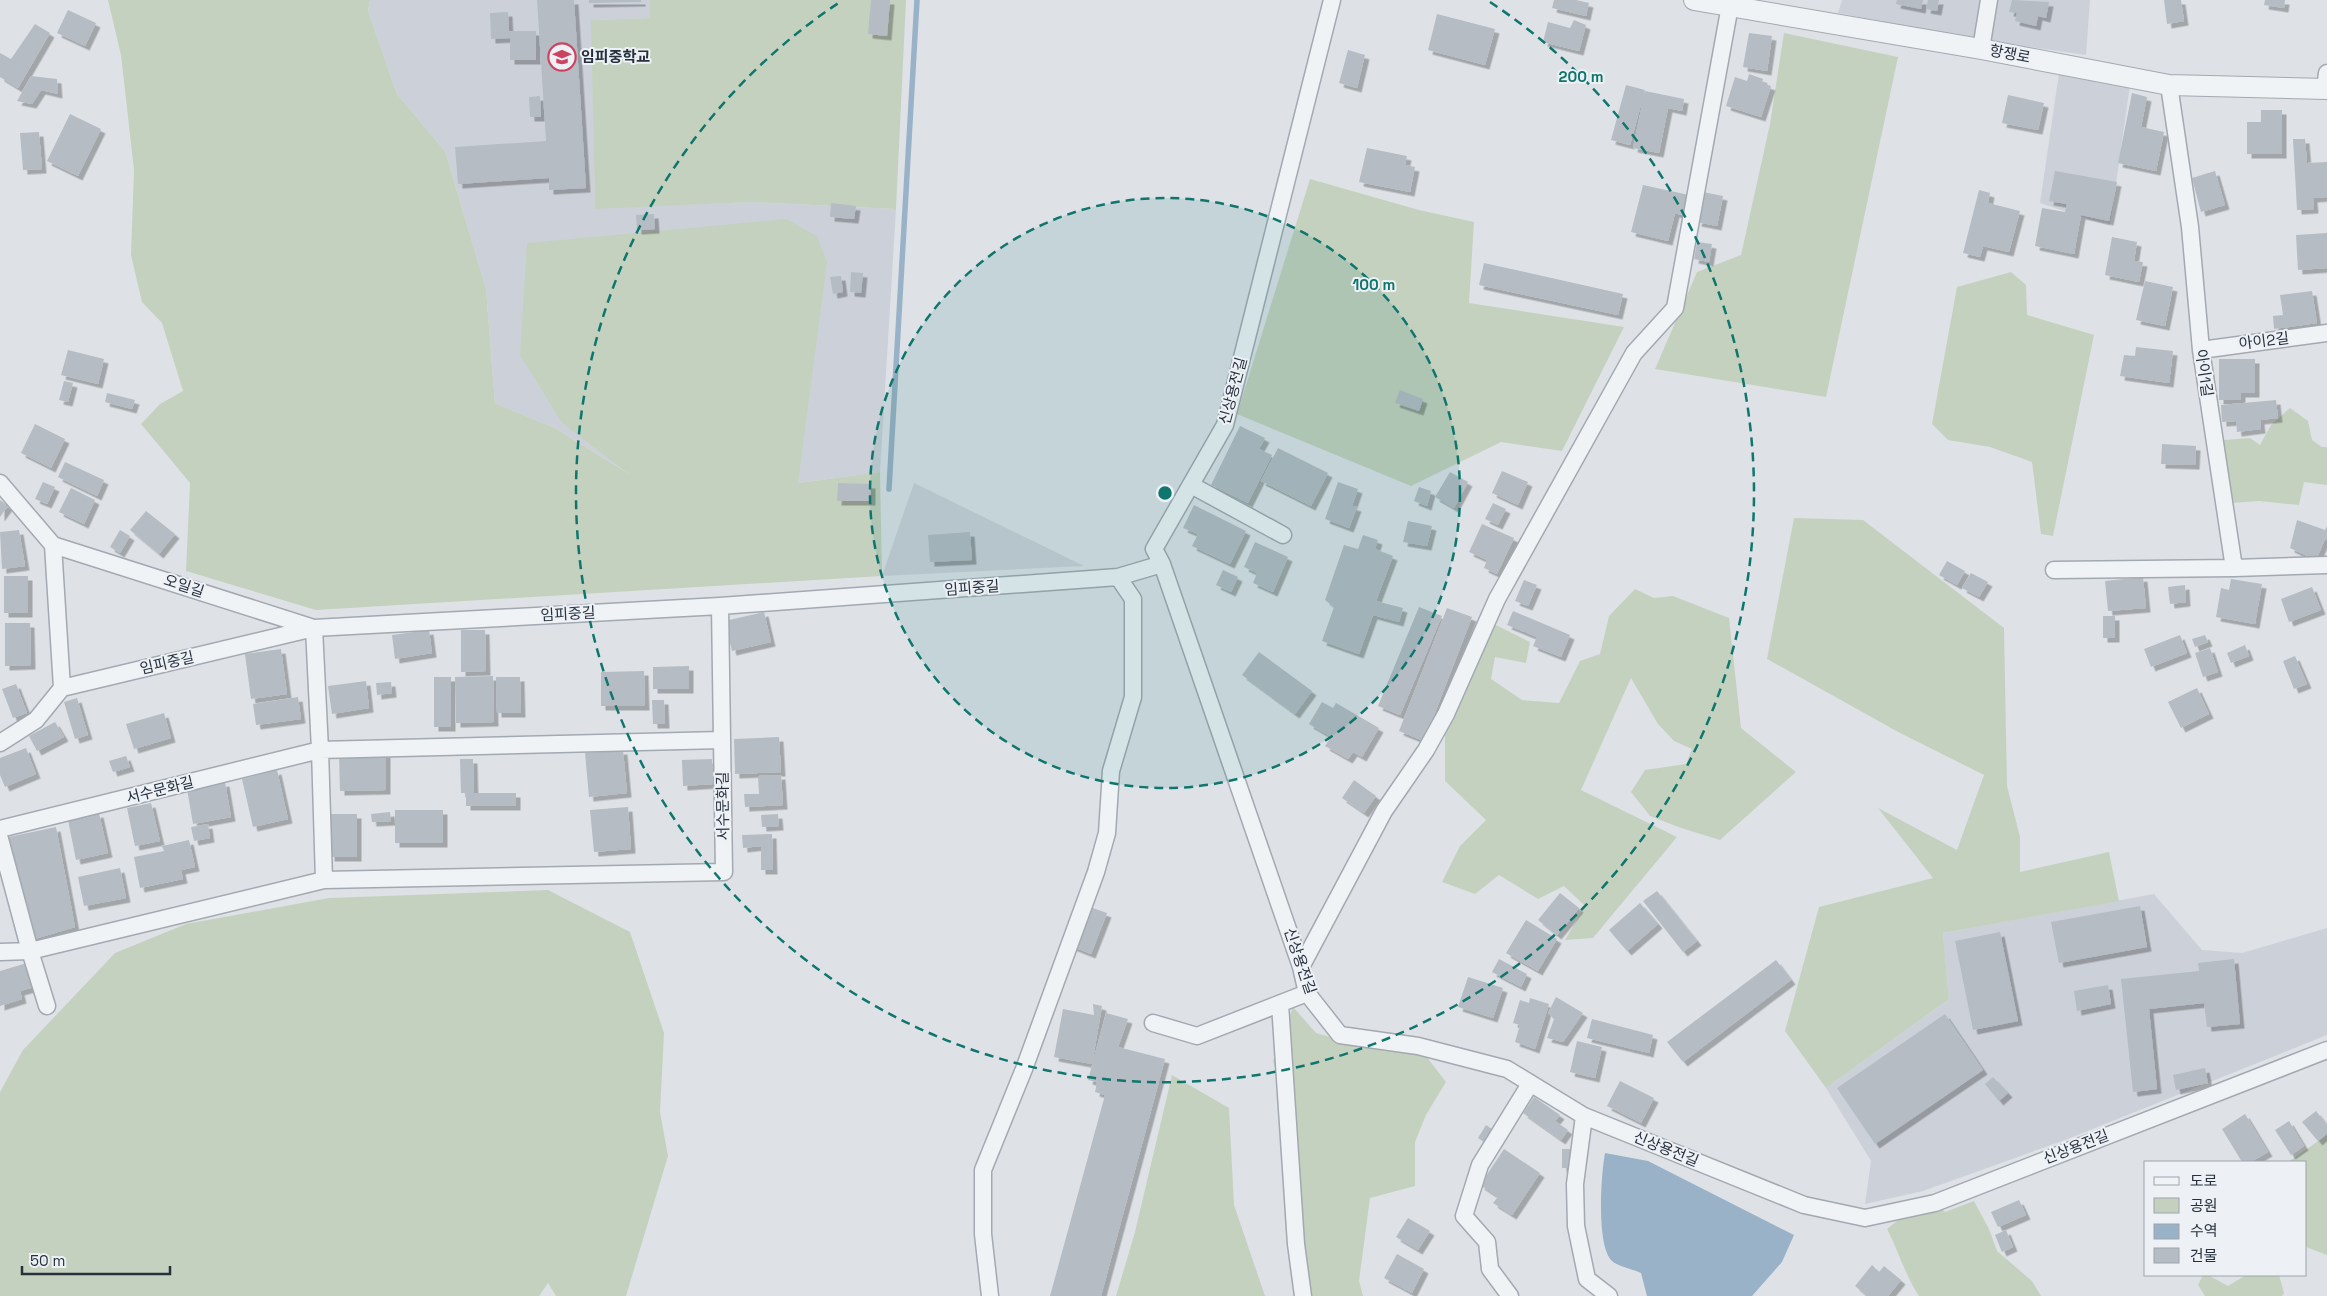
<svg xmlns="http://www.w3.org/2000/svg" width="2327" height="1296" font-family="'Space Grotesk','Noto Sans KR',sans-serif">
<style>
.built{fill:#ccd1d9}
.green{fill:#c5d1bf}
.water{fill:#99b2c7}
.lines{fill:none;stroke-linecap:round;stroke-linejoin:round}
.stream{stroke:#99b2c7;stroke-width:5.5}
.building{fill:#b5bcc4;filter:url(#shadow)}
.minor-casing{stroke:#a3a9b1;stroke-width:19}
.tertiary-casing{stroke:#a3a9b1;stroke-width:22}
.minor{stroke:#f0f3f6;stroke-width:16}
.tertiary{stroke:#f0f3f6;stroke-width:20}
.ring{fill:none;stroke:#0f766e;stroke-width:2.5;stroke-dasharray:9 6}
.labels{text-anchor:middle;stroke-width:4;stroke-linejoin:round;paint-order:stroke}
.street-label{font-size:15px;fill:#27313e;stroke:#edf1f5}
.poi-label{font-size:15px;font-weight:bold;fill:#27313e;stroke:#edf1f5;text-anchor:start}
.centre{fill:#0f766e;stroke:#edf1f5;stroke-width:2.5}
.ring-label{font-size:15px;text-anchor:middle;font-weight:bold;fill:#0f766e;stroke:#edf1f5;stroke-width:4;stroke-linejoin:round;paint-order:stroke}
</style>
<defs>
<filter id="shadow"><feDropShadow dx="4.5" dy="4.5" stdDeviation="0" flood-color="#0004"/></filter>
</defs>
<rect width="100%" height="100%" fill="#dee2e7"/>
<path class="built" d="M370,0H650V18L592,20L595,208L752,202L896,209L880,472L798,483L636,478L555,428L495,403L486,289L445,151L397,94L368,11Z
M1842,0H2090L2086,55L1973,39L1838,13Z
M2059,73L2130,85L2110,226L2040,203Z
M914,483L1084,566L882,576Z
M2154,894L2202,950L2242,953L2327,928V1035L2065,1140L1923,1191L1865,1204L1871,1161L1826,1088L1949,999L1943,933Z"/>
<path class="green" d="M108,0H370L368,11L397,94L445,151L486,289L495,403L555,428L629,474L562,423L520,355L527,243L786,219L817,236L827,262L798,483L880,472L882,576L316,610L186,571L190,483L141,424L160,404L183,391L162,323L142,302L131,255L134,170L121,55Z
M650,0H906L896,209L752,202L595,209L591,20L650,18Z
M1784,33L1898,57L1826,397L1655,369L1697,272L1741,255L1770,124Z
M1310,179L1419,210L1474,222L1469,303L1624,327L1562,451L1501,442L1411,486L1237,414Z
M2011,272L2026,285L2027,315L2094,335L2053,536L2041,534L2032,462L1990,447L1948,440L1932,424L1957,287Z
M2290,408L2308,421L2312,440L2322,447H2327V485L2304,482L2299,505L2259,501L2231,503L2221,451L2223,440L2250,438L2260,445L2271,425Z
M1794,518L1863,520L2004,628L2007,786L2020,837V872L2109,852L2119,901L1943,933L1949,999L1826,1088L1785,1031L1819,907L1933,878L1878,808L1957,850L1984,775L1900,733L1767,659Z
M1635,589L1654,598L1673,596L1729,618L1741,728L1796,772L1720,840L1681,828L1650,816L1631,792L1645,770L1686,764L1692,749L1674,741L1658,724L1631,678L1581,790L1677,837L1593,938L1565,940L1585,906L1564,886L1538,899L1499,875L1475,894L1442,882L1460,846L1486,820L1445,781V702L1480,617L1530,642L1526,663L1495,657L1491,679L1522,700L1559,703L1580,661L1600,654L1609,616Z
M548,890L630,932L664,1033L660,1112L668,1156L626,1296H556L548,1283L539,1296H0V1092L23,1050L115,953L186,924L329,898Z
M1293,1007L1316,1033L1373,1049L1426,1056L1446,1082L1426,1115L1415,1142V1186L1370,1198L1359,1281L1363,1296H1298L1303,1215L1284,1191L1286,1104L1273,1061Z
M1172,1075L1229,1108L1234,1205L1265,1296H1116L1135,1232Z
M2327,1135V1255L2306,1247V1162H2288Z
M1974,1201L1989,1229L1997,1251L2032,1281L2041,1296H1919C1905,1275 1899,1252 1887,1229L1903,1216L1941,1208L1945,1212Z
M2203,1275H2208L2228,1286L2246,1275H2279L2284,1293L2282,1296H2205L2198,1285Z"/>
<path class="water" d="M1605,1153L1648,1161L1794,1235L1782,1262L1752,1296H1647L1641,1273C1633,1269 1619,1267 1612,1261C1596,1246 1601,1174 1605,1153Z"/>
<g class="lines">
<path class="stream" d="M889,489L917,0"/>
</g>
<path class="building" d="M537,0H574L586,188L549,190V178L458,184L455,147L546,141Z
M589,0H641V2L589,3Z
M871,0H890L887,36L868,34Z
M1554,0H1576L1589,3L1586,16L1552,8Z
M1897,0H1923L1921,9L1896,4Z
M1928,0H1939L1937,11L1926,9Z
M2012,0L2049,2L2046,18L2038,16L2036,26L2015,21L2017,13L2009,12Z
M2164,0H2181L2184,21L2167,24Z
M2265,0H2285L2284,8L2264,5Z
M68,10L96,23L85,46L57,33Z
M508,12L509,31H536V60H510V38L491,39L490,13Z
M1437,14L1495,29L1485,65L1428,50Z
M1574,20L1586,25L1579,51L1543,42L1548,22L1570,28Z
M35,24L50,33L18,88L0,77V53L11,59Z
M1749,33L1772,36L1767,71L1743,67Z
M1348,50L1365,55L1357,88L1339,83Z
M1749,74L1763,79L1762,83L1771,86L1761,117L1726,106L1735,77L1747,81Z
M31,76L57,79L58,94L41,90L32,104L17,101Z
M1626,85L1645,90L1630,145L1611,140Z
M1645,91L1684,99L1682,111L1668,108L1659,153L1633,148Z
M2132,93L2147,97L2141,127L2164,132L2156,171L2118,163Z
M2008,95L2044,103L2038,130L2002,123Z
M540,96L541,117H530L529,97Z
M2261,110H2282V154H2247V122H2261Z
M70,114L101,129L78,176L47,161Z
M39,132L42,169L23,170L20,133Z
M2293,139H2305L2307,163L2327,162V197L2313,198L2314,209L2297,210Z
M1367,148L1407,156L1405,165L1415,167L1410,192L1359,182Z
M2055,171L2117,182L2109,221L2081,215L2074,254L2035,246L2042,208L2065,212L2067,204L2049,201Z
M2215,171L2225,205L2201,212L2192,178Z
M1643,185L1689,195L1685,216L1675,213L1668,241L1631,232Z
M1979,190L1990,193L1988,203L2020,211L2009,252L1983,246L1980,257L1963,253Z
M1703,192L1723,196L1717,226L1697,222Z
M831,203L856,206L854,219L830,217Z
M654,214L655,229L637,230L636,215Z
M2327,233V268L2298,270L2296,235Z
M2112,237L2137,242L2134,261L2143,262L2139,282L2105,275Z
M1697,242L1712,244L1709,262L1694,259Z
M1484,263L1623,294L1618,315L1479,285Z
M851,272L863,273L861,293L850,292Z
M841,276L843,292L833,294L830,277Z
M2145,281L2173,287L2165,326L2136,320Z
M2312,291L2317,323L2274,329L2273,316L2283,315L2280,295Z
M2136,347L2173,351L2169,383L2120,376L2124,355L2135,356Z
M68,350L104,359L98,384L61,375Z
M2219,359H2255V393H2241V400H2219Z
M64,381L73,383L68,402L59,400Z
M1400,390L1423,399L1419,411L1395,403Z
M107,393L135,400L132,409L105,402Z
M2276,400L2278,418L2260,420L2261,429L2237,432L2236,421L2222,422L2221,405Z
M35,424L65,439L51,468L21,453Z
M1240,426L1265,438L1259,449L1272,455L1248,503L1211,485Z
M2162,444L2196,446L2195,465L2161,464Z
M1278,448L1328,473L1311,506L1261,481Z
M65,462L104,480L97,496L58,477Z
M1502,471L1528,482L1518,505L1492,493Z
M1450,472L1468,482L1454,508L1435,497Z
M43,482L55,487L47,504L35,499Z
M1338,482L1358,489L1352,506L1357,507L1349,528L1325,519Z
M838,483L871,484V501H837Z
M1419,487L1431,491L1427,506L1414,501Z
M71,488L95,500L84,524L59,512Z
M0,500L8,506L0,517Z
M1493,503L1506,509L1498,525L1485,519Z
M1194,505L1246,531L1230,564L1192,546L1198,534L1183,528Z
M146,511L175,534L159,554L130,530Z
M2297,520L2325,530L2327,526V540L2325,539L2316,560L2290,548Z
M1408,521L1432,526L1427,546L1403,542Z
M1482,524L1514,538L1497,574L1484,568L1487,560L1469,552Z
M19,530L25,566L2,569L0,532Z
M120,530L130,536L120,553L110,547Z
M970,532L972,560L930,562L928,535Z
M1363,535L1378,540L1375,549L1393,556L1376,601L1403,608L1399,622L1373,615L1359,654L1322,641L1334,607L1325,600L1344,545L1358,549Z
M1255,542L1288,557L1273,592L1253,583L1257,573L1244,567Z
M1947,561L1965,571L1957,585L1939,575Z
M1223,570L1238,577L1231,592L1216,585Z
M1971,573L1988,582L1979,597L1962,588Z
M4,576H28V613H4Z
M2143,577L2146,608L2108,611L2105,581Z
M2231,579L2262,584L2255,624L2216,617L2221,588L2229,590Z
M1524,580L1537,585L1528,606L1515,601Z
M2185,585L2186,602L2170,604L2168,587Z
M2312,587L2321,610L2289,622L2281,599Z
M1419,607L1442,616L1400,715L1378,706Z
M1447,608L1472,617L1424,741L1399,731Z
M1513,611L1570,635L1561,657L1533,646L1537,637L1507,625Z
M764,612L771,642L732,651L725,621Z
M2103,616H2115V638H2103Z
M5,623H30L31,665L5,666Z
M429,630L432,653L395,659L392,635Z
M461,630H485L486,671L461,672Z
M2180,635L2187,653L2151,667L2144,649Z
M2205,635L2208,642L2195,647L2192,639Z
M2245,645L2249,656L2231,663L2227,653Z
M2210,648L2218,672L2203,677L2195,653Z
M281,649L287,694L251,699L245,654Z
M1259,652L1312,691L1295,714L1242,675Z
M2295,656L2307,684L2294,689L2283,661Z
M689,666V689H653V667Z
M644,671L645,706H601V672Z
M493,676L494,722L456,723L455,677Z
M434,677H451V727H434Z
M496,677H520L521,713H497Z
M366,681L369,708L332,714L328,686Z
M391,682L392,693L377,695L376,683Z
M16,684L27,713L13,718L2,689Z
M2197,688L2209,714L2181,728L2168,702Z
M298,697L301,719L256,725L253,704Z
M77,698L88,735L75,739L64,702Z
M652,700H664L665,724H653Z
M1322,702L1333,708L1336,703L1379,728L1362,757L1353,752L1348,759L1325,746L1331,737L1309,724Z
M164,713L171,738L134,749L126,724Z
M55,722L64,737L37,751L29,736Z
M779,737L781,772L735,774L734,739Z
M26,748L36,774L5,787L0,775V758Z
M623,750L627,793L589,797L585,753Z
M386,753V790L340,791L339,754Z
M126,756L130,767L113,772L109,761Z
M460,759H473L474,793H516V806H466V793H461Z
M712,759L713,784L683,786L682,760Z
M277,770L288,819L253,827L242,779Z
M781,775L783,805L745,807L744,794H759L758,776Z
M1354,780L1376,796L1364,813L1342,798Z
M225,782L231,817L193,824L187,789Z
M151,803L160,841L135,846L127,808Z
M628,807L631,849L594,852L590,810Z
M395,810H443V843H395Z
M390,812L391,821L372,822L371,814Z
M99,813L108,853L76,860L68,820Z
M331,814H357V857H330Z
M778,814L779,826L762,827L761,815Z
M208,824L210,838L194,841L191,827Z
M56,827L75,927L31,940L9,837Z
M772,834L773,870H761V846L743,848L742,835Z
M189,840L195,867L181,870L183,879L140,888L134,857L164,851L162,846Z
M120,868L126,898L84,906L78,877Z
M1657,891L1697,941L1683,952L1643,901Z
M1560,893L1579,908L1557,935L1538,920Z
M1640,903L1658,924L1627,951L1609,930Z
M1087,906L1107,913L1091,954L1071,946Z
M2140,906L2147,947L2059,963L2051,922Z
M1526,920L1557,939L1538,971L1506,953Z
M2000,932L2018,1021L1973,1030L1955,941Z
M1499,959L1527,974L1521,987L1492,972Z
M2234,959L2240,1024L2207,1027L2204,1003L2149,1009L2157,1089L2133,1092L2121,979L2199,971L2198,963Z
M1776,960L1791,980L1683,1062L1667,1042Z
M27,963L34,987L20,991L22,999L0,1006V971Z
M1468,977L1503,988L1493,1018L1458,1007Z
M2108,985L2111,1004L2077,1011L2074,991Z
M1556,997L1583,1013L1563,1042L1547,1038L1554,1019L1548,1013Z
M1530,998L1549,1004L1535,1049L1515,1042L1520,1025L1513,1023L1520,1000L1529,1003Z
M1093,1004L1102,1006L1092,1064L1054,1057L1063,1009L1094,1015Z
M1106,1013L1128,1019L1118,1047L1165,1059L1101,1296H1050L1105,1095L1095,1092L1097,1082L1088,1080Z
M1945,1014L1983,1070L1875,1144L1837,1088Z
M1592,1019L1653,1035L1649,1053L1587,1038Z
M1577,1041L1602,1047L1595,1078L1570,1072Z
M2205,1068L2208,1083L2176,1090L2173,1075Z
M1993,1077L2008,1093L1999,1101L1985,1084Z
M1620,1081L1654,1098L1641,1123L1607,1106Z
M1534,1097L1560,1115L1555,1121L1568,1130L1561,1140L1523,1113Z
M2316,1111L2327,1125V1133L2318,1141L2302,1122Z
M2245,1114L2268,1152L2251,1162H2242L2222,1129Z
M2289,1121L2304,1146L2291,1155L2275,1130Z
M1486,1125L1495,1131L1487,1144L1478,1138Z
M1504,1149L1540,1173L1512,1215L1493,1203L1498,1197L1480,1185Z
M1562,1149H1571V1168H1562Z
M2019,1200L2026,1215L1998,1227L1991,1212Z
M1408,1218L1430,1231L1418,1250L1396,1237Z
M2006,1230L2013,1247L2002,1252L1995,1235Z
M1397,1254L1424,1269L1412,1293L1384,1278Z
M1872,1265L1879,1272L1884,1266L1901,1280L1888,1296H1867L1855,1286Z"/>
<g class="lines">
<g class="minor-casing">
<path id="minor" d="M1332,0L1225,425L1154,549L1162,564L1301,967L1307,993L1340,1035L1418,1046L1507,1069L1584,1116L1804,1205L1865,1218L1935,1203L2327,1050
M1981,49L1989,0
M2169,85L2190,227L2201,350L2234,568
M2325,89L2327,73
M2201,350L2327,333
M0,483L53,545L314,628L320,750L324,880
M1191,485L1283,535
M53,545L62,688
M2054,570L2234,568L2327,565
M0,743L36,720L62,688L314,628L720,606L1118,577L1162,564
M0,829L320,750L722,740
M0,839L30,951L47,1006
M0,952L30,951L324,880L724,872L720,606
M1301,967L1384,811L1426,750L1446,714L1497,599L1634,353L1675,308L1731,0
M1280,1004L1296,1244L1303,1296
M1153,1023L1197,1036L1307,993
M1584,1116L1575,1184L1576,1226L1587,1279L1609,1296
M990,1296L983,1234V1170L1024,1069L1096,872L1107,833L1111,771L1133,697V599L1118,577
M1510,1296L1490,1269L1487,1242L1464,1216L1480,1165L1530,1084"/>
</g>
<g class="tertiary-casing">
<path id="tertiary" d="M1694,0L1981,49L2169,85L2327,89"/>
</g>
<use href="#minor" class="minor"/>
<use href="#tertiary" class="tertiary"/>
</g>
<circle cx="1165" cy="493" r="295" fill="#0f766e" fill-opacity=".12"/>
<g class="ring">
<circle cx="1165" cy="493" r="295"/>
<path d="M1490 2A589 589 0 1 1 840 2"/>
</g>
<defs>
<g id="school-ring" transform="scale(1.4375)"><circle r="9.5" fill="#edf1f5" stroke="#cc4360" stroke-width="1.5"/><path d="M0-5L7-2L0 1L-7-2ZM-4 1L0 2.5L4 1V4Q0 6-4 4Z" fill="#cc4360"/></g>
</defs>
<g fill-rule="evenodd">
<use href="#school-ring" x="562" y="57"/>
</g>
<g class="labels">
<g class="street-label">
<text transform="translate(2010 54) rotate(11)" y="5">항쟁로</text>
<text transform="translate(2264 341) rotate(-7)" y="5">아이2길</text>
<text transform="translate(2204 373) rotate(82)" y="5">아이1길</text>
<text transform="translate(1233 391) rotate(-75)" y="5">신상용전길</text>
<text transform="translate(184 586) rotate(18)" y="5">오일길</text>
<text transform="translate(972 588) rotate(-4)" y="5">임피중길</text>
<text transform="translate(568 614) rotate(-3)" y="5">임피중길</text>
<text transform="translate(167 663) rotate(-13)" y="5">임피중길</text>
<text transform="translate(160 790) rotate(-14)" y="5">서수문화길</text>
<text transform="translate(723 806) rotate(-91)" y="5">서수문화길</text>
<text transform="translate(1300 961) rotate(71)" y="5">신상용전길</text>
<text transform="translate(2076 1147) rotate(-21)" y="5">신상용전길</text>
<text transform="translate(1666 1149) rotate(22)" y="5">신상용전길</text>
</g>
<g class="poi-label">
<text x="581" y="62">임피중학교</text>
</g>
</g>
<circle cx="1165" cy="493" r="8" class="centre"/>
<g class="ring-label">
<text x="1581" y="82">200 m</text>
<text x="1374" y="290">100 m</text>
</g>
<rect x="2144" y="1161" width="162" height="115" fill="#edf1f5" stroke="#9ea4ac"/>
<rect x="2154" y="1177" width="25" height="8" fill="#f0f3f6" stroke="#9ea4ac"/>
<text x="2190" y="1186" font-size="15" fill="#27313e">도로</text>
<rect x="2154" y="1198" width="25" height="15" fill="#c5d1bf" stroke="#9ea4ac"/>
<text x="2190" y="1211" font-size="15" fill="#27313e">공원</text>
<rect x="2154" y="1224" width="25" height="15" fill="#99b2c7" stroke="#9ea4ac"/>
<text x="2190" y="1236" font-size="15" fill="#27313e">수역</text>
<rect x="2154" y="1248" width="25" height="15" fill="#b5bcc4" stroke="#9ea4ac"/>
<text x="2190" y="1261" font-size="15" fill="#27313e">건물</text>
<path d="M22 1266v8h148v-8" fill="none" stroke="#27313e" stroke-width="2.5"/>
<text x="30" y="1266" font-size="15" fill="#27313e" stroke="#edf1f5" stroke-width="4" paint-order="stroke">50 m</text>
</svg>
